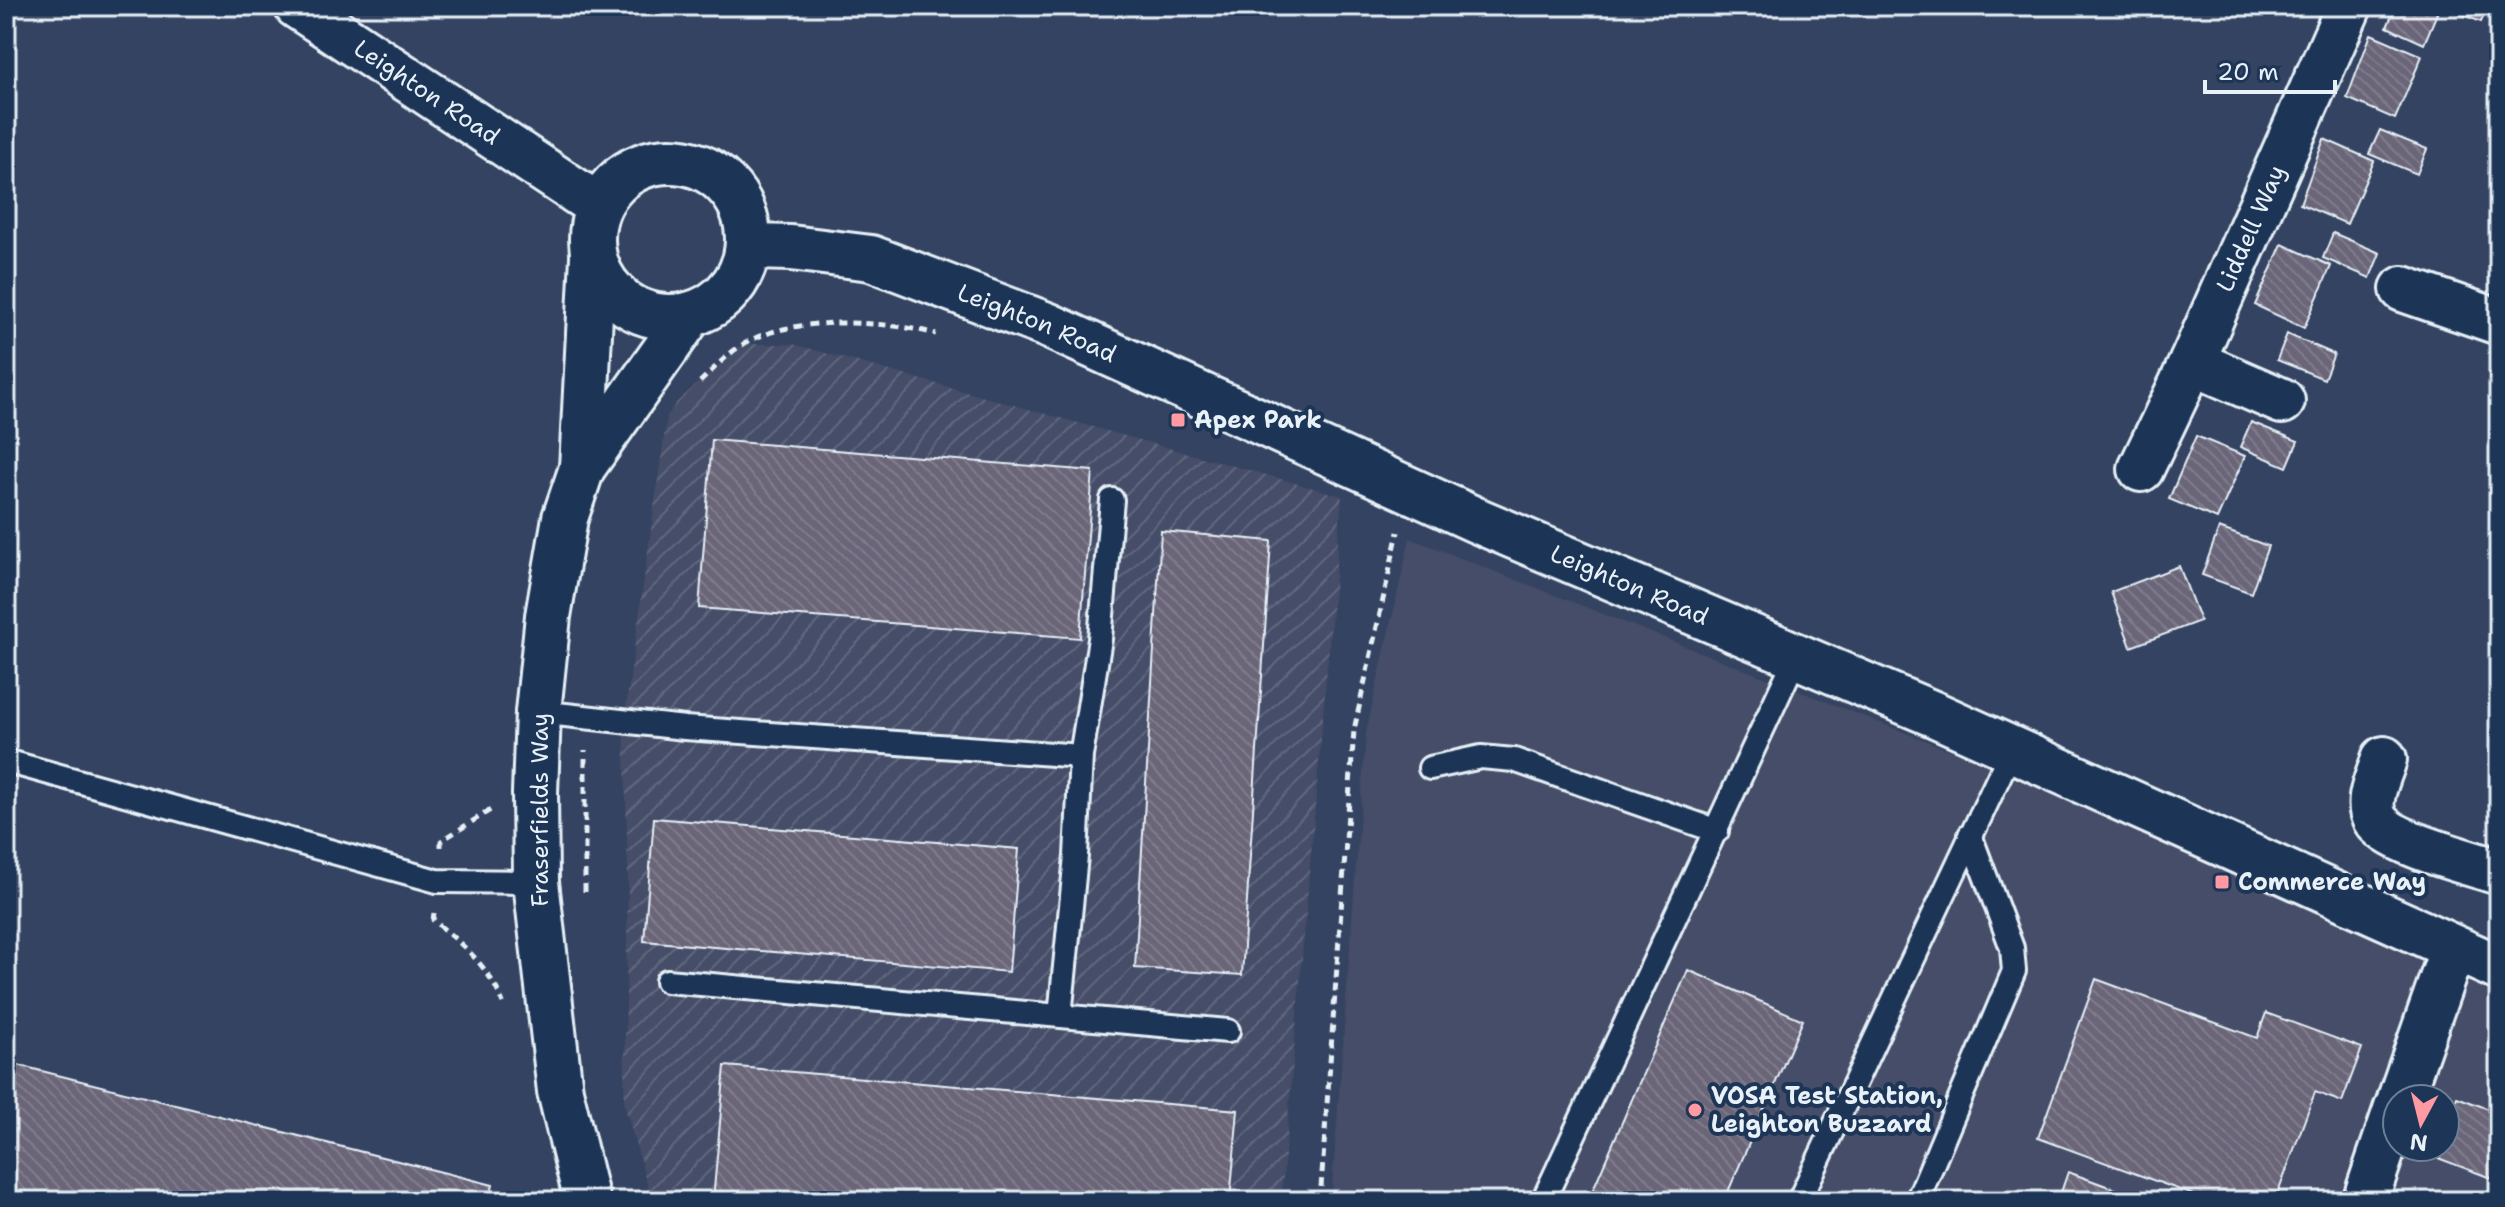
<svg xmlns="http://www.w3.org/2000/svg" width="2505" height="1207" font-family="'Shantell Sans',sans-serif">
<style>
.built{fill:#444d68;fill-rule:evenodd}
.industrial{fill:url(#industrial-furrows)}
.building{fill:url(#building-back-hatch);stroke:#e8f1f8;stroke-width:2}
.lines{fill:none;stroke-linecap:round;stroke-linejoin:round}
.service-casing{stroke:#e8f1f8;stroke-width:28}
.minor-casing{stroke:#e8f1f8;stroke-width:50}
.tertiary-casing{stroke:#e8f1f8;stroke-width:50}
.path{stroke:#e8f1f8;stroke-width:5;stroke-dasharray:8 6;stroke-linecap:butt}
.service{stroke:#1d3557;stroke-width:22}
.minor{stroke:#1d3557;stroke-width:44}
.tertiary{stroke:#1d3557;stroke-width:44}
.poi-dot{fill:#ff9aa2;stroke:#1d3557;stroke-width:3}
.labels{text-anchor:middle;stroke-width:8;stroke-linejoin:round;paint-order:stroke}
.street-label{font-size:24px;fill:#e8f1f8;stroke:#1d3557}
.poi-label{font-size:24px;font-weight:bold;fill:#e8f1f8;stroke:#1d3557;text-anchor:start}
</style>
<defs>
<pattern id="industrial-furrows" width="10" height="10" patternUnits="userSpaceOnUse" patternTransform="scale(2)"><rect width="10" height="10" fill="#444d68"/><path d="M-1 1l2-2M0 10L10 0M9 11l2-2" fill="none" stroke="#5f677e"/></pattern>
<pattern id="building-back-hatch" width="6" height="6" patternUnits="userSpaceOnUse" patternTransform="scale(2)"><rect width="6" height="6" fill="#6a6578"/><path d="M-1 5l2 2M0 0l6 6M5-1l2 2" fill="none" stroke="#7f7c8c"/></pattern>
</defs>
<rect width="100%" height="100%" fill="#344361"/>
<filter id="ink" filterUnits="userSpaceOnUse"><feTurbulence type="fractalNoise" baseFrequency=".0125" numOctaves="2"/><feDisplacementMap in="SourceGraphic" scale="16" xChannelSelector="R" yChannelSelector="G"/><feConvolveMatrix kernelMatrix="1 2 1 2 8 2 1 2 1" color-interpolation-filters="sRGB"/></filter>
<g filter="url(#ink)">
<path class="built" d="M1410,538L2499,966V1201H1331L1366,732ZM2397,1099H2445V1147H2397Z"/>
<path class="industrial" d="M742,344H793L1342,496L1281,1201H652L624,1104L628,880L624,720L667,416L677,402Z"/>
<path class="building" d="M2396,6H2440L2424,44L2387,27Z
M2441,6H2488L2481,22Z
M2371,34L2422,56L2395,119L2347,98Z
M2380,130L2427,149L2417,174L2369,154Z
M2324,139L2374,161L2347,224L2300,204Z
M2333,233L2380,253L2370,278L2323,258Z
M2282,244L2331,266L2304,328L2255,305Z
M2287,334L2334,354L2324,379L2277,360Z
M2251,422L2298,441L2287,467L2240,447Z
M2196,436L2245,456L2217,519L2169,499Z
M712,440L1093,471L1080,638L699,608Z
M2219,528L2268,546L2251,593L2202,575Z
M1161,531L1271,541L1242,975L1135,968Z
M2179,566L2200,621L2131,647L2111,592Z
M654,818L1019,849L1009,972L644,941Z
M1688,970L1803,1020L1724,1201H1588Z
M2096,979L2257,1038L2266,1013L2362,1048L2342,1102L2315,1092L2275,1201H2210L2038,1138Z
M6,1062L493,1185L489,1201H6Z
M725,1066L1238,1110L1230,1201H713Z
M2457,1097L2499,1113V1181L2435,1157L2438,1147H2445V1129Z
M2068,1172L2148,1201H2058Z"/>
<g class="lines">
<g class="service-casing">
<path id="service" d="M538,712L685,728L1081,756
M6,761L437,881L536,882
M1430,768L1481,757L1514,760L1717,831
M667,981L1228,1031
M1060,1016L1076,856L1081,756L1100,639L1112,500
M1543,1201L1796,657
M1799,1201L2012,749
M1917,1201L2014,971L2012,948L1970,835"/>
</g>
<g class="minor-casing">
<g id="minor">
<path d="M2403,289L2499,322"/>
<path id="s1" d="M2282,401L2192,362L2349,6"/>
<path d="M2141,469L2192,362"/>
<path d="M2384,759C2379,777 2365,801 2375,819C2388,843 2472,863 2499,872"/>
<path d="M2400,1099L2453,948"/>
<path d="M2365,1201L2397,1107"/>
</g>
</g>
<g class="tertiary-casing">
<g id="tertiary">
<path id="s2" d="M297,6L598,206"/>
<circle cx="670" cy="239" r="78"/>
<path id="s3" d="M748,247L791,248L871,258L1047,325L1476,520L1936,715L2499,968"/>
<path d="M582,468L690,315"/>
<path d="M587,1201L560,1091L536,882L535,793L538,712L548,616L565,518L582,468L593,257"/>
</g>
</g>
<path class="path" d="M700,382C713,370 727,354 742,345C790,315 884,320 936,334
M441,847V841L492,809
M585,892V750
M434,913L433,920C464,946 488,965 503,1003
M1320,1201L1354,730L1398,532"/>
<use href="#service" class="service"/>
<use href="#minor" class="minor"/>
<use href="#tertiary" class="tertiary"/>
</g>
</g>
<g class="poi-dot">
<rect x="1170" y="412" width="16" height="16" rx="4"/>
<rect x="2214" y="874" width="16" height="16" rx="4"/>
<circle cx="1695" cy="1110" r="8"/>
</g>
<g class="labels">
<g class="street-label">
<text dy="8" stroke="none"><textPath href="#s2" startOffset="156">Leighton Road</textPath></text>
<text dy="8" stroke="none"><textPath href="#s1" startOffset="244">Liddell Way</textPath></text>
<text dy="8" stroke="none"><textPath href="#s3" startOffset="302">Leighton Road</textPath></text>
<text dy="8" stroke="none"><textPath href="#s3" startOffset="950">Leighton Road</textPath></text>
<text transform="translate(540 810) rotate(-90)" y="8">Fraserfields Way</text>
</g>
<g class="poi-label">
<text x="1194" y="428">Apex Park</text>
<text x="2238" y="890">Commerce Way</text>
<text x="1711" y="1104">VOSA Test Station,<tspan x="1711" dy="28">Leighton Buzzard</tspan></text>
</g>
</g>
<rect width="2505" height="1207" fill="none" stroke="#1d3557" stroke-width="32"/>
<rect x="16" y="16" width="2473" height="1175" fill="none" stroke="#e8f1f8" stroke-width="3" filter="url(#ink)"/>
<g transform="translate(2421 1123) rotate(187)"><circle r="38" fill="#1d3557" stroke="#6e8097" stroke-width="2"/>
<path d="M0-6L14 30L0 20L-14 30Z" fill="#ff9aa2"/>
<text y="-12" font-size="22" font-weight="bold" text-anchor="middle" fill="#e8f1f8">N</text>
</g>
<path d="M2205 80v12h130v-12" fill="none" stroke="#e8f1f8" stroke-width="4"/>
<text x="2217" y="80" font-size="24" fill="#e8f1f8" stroke="#1d3557" stroke-width="6" paint-order="stroke">20 m</text>
</svg>
